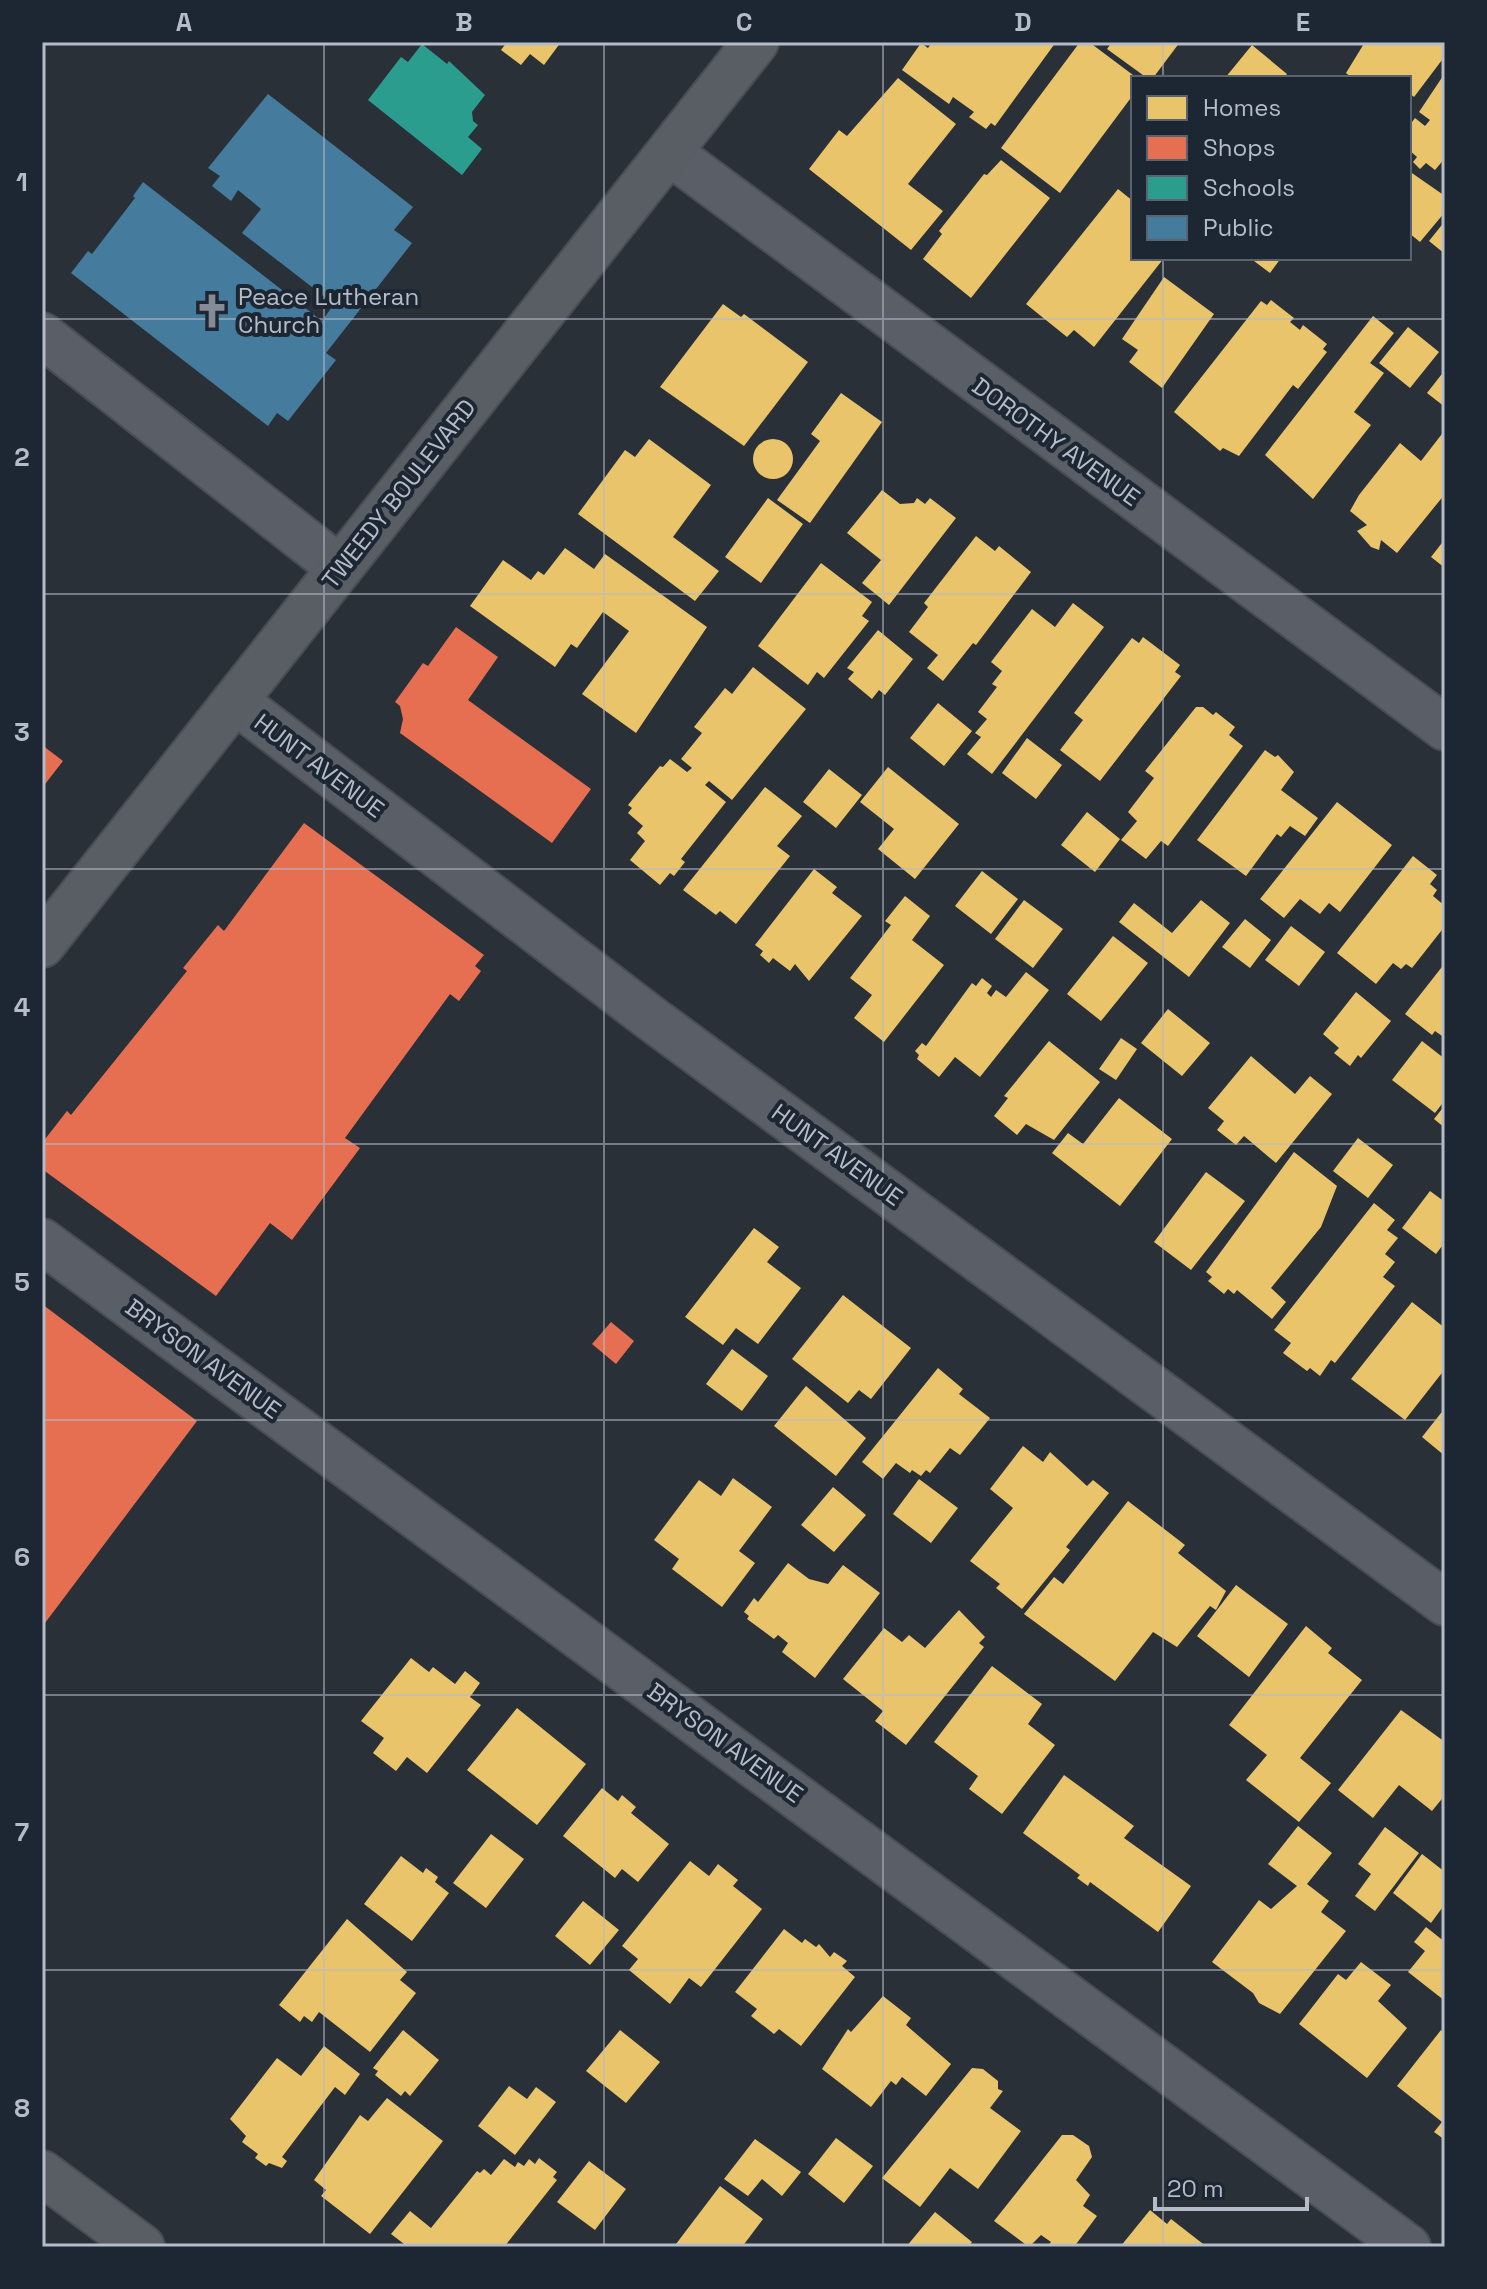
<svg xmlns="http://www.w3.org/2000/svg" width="1487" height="2289" font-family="'Space Grotesk',sans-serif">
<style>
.homes{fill:#e9c46a}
.shops{fill:#e76f51}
.schools{fill:#2a9d8f}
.public{fill:#457b9d}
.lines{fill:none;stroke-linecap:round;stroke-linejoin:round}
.street-casing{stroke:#484c53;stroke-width:48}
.secondary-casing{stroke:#484c53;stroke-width:48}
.street{stroke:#5a5e66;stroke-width:44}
.secondary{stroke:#595d64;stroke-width:44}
.grid{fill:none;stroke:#b4bcc9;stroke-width:2;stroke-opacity:0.55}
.labels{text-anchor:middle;stroke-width:8;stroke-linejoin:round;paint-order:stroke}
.poi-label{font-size:24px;fill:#b4bcc9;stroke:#1d2633;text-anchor:start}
.street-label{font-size:24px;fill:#b4bcc9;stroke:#1d2633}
.neatline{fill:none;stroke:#b4bcc9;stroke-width:3}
.grid-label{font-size:26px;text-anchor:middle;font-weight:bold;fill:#b4bcc9}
</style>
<rect width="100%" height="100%" fill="#2a3038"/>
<path class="homes" d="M507,42H561L544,65L530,54L521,65L501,50Z
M932,42H1056L995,126L991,123L986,129L969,117L974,112L953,97L949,104L902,70L921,43L928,48Z
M1080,42H1089L1137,78H1133V95L1060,193L1001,148Z
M1112,42H1180L1153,78H1147L1107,49Z
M1365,42H1445V56L1414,97L1409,93V78H1352L1346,73Z
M1252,45L1287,74L1284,78H1225Z
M1445,73V158L1435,170L1426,163L1420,169L1413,162L1417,157L1409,150V126L1415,118L1425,126L1430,120L1419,112Z
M898,78L956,124L908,184L943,211L911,250L809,169L839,130L847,136Z
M1001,160L1050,198L971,298L923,259L942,234L939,231L984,174L987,175Z
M1409,171L1445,196V212L1420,242L1409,233Z
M1118,189L1133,201V258H1164L1094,347L1074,330L1067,337L1026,304Z
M1445,221V254L1429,241Z
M1250,258H1281L1270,273Z
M1164,277L1214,314L1162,388L1129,362L1138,350L1122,339Z
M1271,300L1294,318L1290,322L1300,330L1303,325L1327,344L1323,349L1327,352L1298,389L1293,385L1239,456L1223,448L1220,451L1174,412L1261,301L1267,305Z
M723,304L741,317L744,314L808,362L744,446L660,387Z
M1373,316L1394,333L1370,363L1384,373L1354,412L1371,425L1313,499L1265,455Z
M1408,327L1439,352L1410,388L1379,363Z
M1445,370V407L1427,393Z
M841,393L882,422L810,523L777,500L820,441L811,434Z
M1445,430V494L1397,553L1381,540L1379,550L1371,547L1357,531L1367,525L1350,511L1359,495L1400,443L1421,461Z
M649,439L711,485L673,537L719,571L695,601L578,514L625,450L635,457Z
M753 459a20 20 0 1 1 40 0a20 20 0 1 1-40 0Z
M882,490L900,504L914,503L917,498L925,504L930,498L956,518L889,605L862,583L881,560L847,533Z
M768,498L803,524L761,583L725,557Z
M976,536L995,551L999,546L1031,572L976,645L973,643L943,681L927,668L938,655L909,632L928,607L924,603Z
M1445,539V568L1431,557Z
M565,548L594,569L605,554L707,627L636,733L582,694L629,631L603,612L577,648L571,644L555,667L470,606L503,560L531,580L538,571L544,575Z
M821,563L872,602L862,616L869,621L824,678L817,672L808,685L758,646Z
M1073,603L1104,627L992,774L967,754L981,737L975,733L987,719L978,712L997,687L992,684L1002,671L991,662L1032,609L1055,627Z
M878,630L913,659L885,695L879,690L872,699L848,679L854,672L847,668Z
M1143,637L1180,665L1175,672L1181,676L1100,781L1060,750L1083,720L1074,713L1132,638L1139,643Z
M753,667L806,709L732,800L709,781L705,785L726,802L681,859L685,862L674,876L670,873L660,885L630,860L645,841L637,833L643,826L628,813L632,808L628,805L660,766L663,767L670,759L687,772L692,768L681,759L702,733L694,727L725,688L732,694Z
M938,703L972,731L944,766L910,738Z
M1196,707H1203L1213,715L1216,712L1235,727L1229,735L1243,746L1168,846L1161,841L1146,859L1121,840L1137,821L1128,812L1154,778L1145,771Z
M1027,738L1062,765L1036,799L1002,773Z
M1265,750L1275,757L1278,755L1294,772L1281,790L1318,818L1305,836L1290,826L1281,837L1277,834L1246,876L1197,840Z
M888,767L959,824L915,879L878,849L894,829L860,802Z
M829,769L862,795L836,828L803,802Z
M765,787L802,816L777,846L790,856L736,924L720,911L716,915L683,890Z
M1337,802L1392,845L1340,912L1329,903L1320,914L1300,899L1284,918L1260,899Z
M1087,812L1120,839L1095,872L1061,845Z
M1413,856L1437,875L1430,884L1437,890L1433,896L1445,906V926L1412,968L1406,964L1401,969L1393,963L1376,984L1337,953Z
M814,869L837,887L832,893L862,916L809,981L795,964L790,971L773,958L769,963L760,955L763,951L755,945Z
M982,871L1018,899L991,934L955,906Z
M905,896L930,916L912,940L944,965L884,1042L854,1018L872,995L850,978L891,925L885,921Z
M1024,900L1063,929L1033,968L995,939Z
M1201,900L1230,923L1189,977L1119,922L1134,903L1172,933Z
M1245,919L1271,940L1250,968L1222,947Z
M1291,926L1325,952L1299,986L1265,960Z
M1113,936L1148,963L1101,1021L1067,994Z
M1445,963V1038L1435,1031L1432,1035L1405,1014Z
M1026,972L1049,990L980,1077L955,1057L939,1077L917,1059L919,1055L915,1051L922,1043L926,1046L972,983L976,986L982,978L992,986L987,993L991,997L996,990L1006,997Z
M1356,992L1391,1021L1361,1058L1358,1055L1350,1066L1334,1053L1339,1048L1323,1034Z
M1168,1009L1210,1043L1182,1076L1141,1043Z
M1121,1038L1137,1049L1116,1080L1099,1069Z
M1049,1041L1100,1082L1054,1140L1026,1124L1017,1135L994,1116L1008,1098L1004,1096Z
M1422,1041L1445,1059V1100L1435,1113L1392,1080Z
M1251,1056L1295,1094L1310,1076L1332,1094L1276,1163L1244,1136L1236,1145L1217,1130L1224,1121L1208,1108Z
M1119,1098L1172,1139L1120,1206L1052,1153L1068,1133L1083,1144Z
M1445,1105V1128L1434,1119Z
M1358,1138L1393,1165L1368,1198L1333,1171Z
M1294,1152L1337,1186L1321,1227L1271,1288L1286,1302L1272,1319L1237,1290L1234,1294L1228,1289L1224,1294L1208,1281L1212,1277L1206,1272Z
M1206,1172L1245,1201L1191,1270L1154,1242Z
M1430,1191L1445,1202V1242L1436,1254L1402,1228Z
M1374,1203L1395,1220L1387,1230L1398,1238L1385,1254L1395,1262L1383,1277L1395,1286L1335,1363L1331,1360L1320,1376L1310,1368L1307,1371L1283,1353L1291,1343L1274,1330Z
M754,1228L779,1247L767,1262L801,1288L758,1344L736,1328L723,1345L685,1317Z
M843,1295L911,1348L871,1399L859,1390L848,1403L792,1359Z
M1412,1302L1445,1328V1369L1405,1420L1351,1379Z
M732,1349L768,1376L742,1411L706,1384Z
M938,1368L963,1389L959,1394L990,1418L960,1455L950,1448L930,1473L926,1470L921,1476L912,1470L910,1473L896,1463L883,1479L862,1462Z
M806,1386L866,1438L836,1476L774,1426Z
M1445,1408V1456L1422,1437Z
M1023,1446L1043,1462L1050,1452L1087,1486L1093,1480L1109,1493L1066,1547L1070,1550L1022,1609L996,1588L1000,1584L970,1561L1013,1508L990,1489Z
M733,1478L772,1507L739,1551L755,1563L722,1607L672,1569L679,1559L654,1540L699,1480L721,1496Z
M919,1479L958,1508L931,1543L893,1514Z
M833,1487L866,1515L834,1552L801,1525Z
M1128,1501L1185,1545L1178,1553L1226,1591L1216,1610L1210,1606L1177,1647L1153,1632L1115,1681L1024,1614L1054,1577L1063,1584Z
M788,1563L809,1579L828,1584L843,1565L880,1593L815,1678L782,1652L788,1643L778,1635L774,1639L747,1619L749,1616L744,1612L754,1598L758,1602Z
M1236,1585L1288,1624L1249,1677L1197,1636Z
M959,1610L985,1637L979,1643L984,1647L906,1745L875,1721L883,1711L843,1679L884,1628L902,1642L909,1635L925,1648Z
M1306,1626L1332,1648L1328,1653L1362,1680L1300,1758L1331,1783L1299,1822L1246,1780L1267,1755L1229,1725Z
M411,1658L429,1672L433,1667L455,1684L465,1671L480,1683L470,1697L481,1705L427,1773L407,1757L396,1771L373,1753L384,1738L361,1721Z
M992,1666L1042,1704L1028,1724L1055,1745L1002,1814L969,1789L978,1776L934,1742Z
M517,1708L586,1764L537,1825L467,1770Z
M1401,1710L1445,1742V1795L1432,1811L1399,1785L1373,1818L1338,1790Z
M1064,1775L1134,1826L1124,1838L1191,1886L1158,1932L1090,1882L1088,1886L1077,1878L1080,1875L1023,1833Z
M602,1788L618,1801L622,1795L636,1807L631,1813L669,1844L638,1882L622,1869L615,1878L563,1836Z
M1298,1826L1332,1853L1307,1884L1329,1901L1321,1912L1346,1931L1280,2014L1259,2003L1253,1993L1212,1962L1259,1900L1271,1909L1297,1886L1268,1864Z
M1385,1827L1419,1853L1375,1911L1355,1896L1371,1874L1358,1864Z
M491,1834L524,1859L486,1908L453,1883Z
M1422,1854L1445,1872V1904L1431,1923L1393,1893Z
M401,1856L423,1873L426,1868L438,1877L435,1882L449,1893L412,1941L364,1904Z
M690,1861L709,1876L718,1864L738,1880L733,1886L762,1909L701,1987L689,1978L670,2004L629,1970L638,1959L622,1946Z
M583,1901L619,1930L590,1965L555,1936Z
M347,1919L407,1972L400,1980L416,1993L370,2052L319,2012L312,2022L304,2016L300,2022L279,2005Z
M1426,1927L1445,1942V2001L1408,1972L1425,1951L1414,1942Z
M784,1929L802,1943L805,1939L816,1947L819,1944L830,1957L834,1952L847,1961L842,1966L855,1977L801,2046L779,2029L774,2034L751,2016L757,2009L735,1992Z
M1361,1962L1391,1985L1378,2001L1407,2028L1367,2078L1299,2024L1338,1974L1346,1980Z
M883,1996L911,2018L906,2025L951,2064L926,2096L902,2077L896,2085L891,2081L871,2107L822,2069L848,2029L851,2032Z
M403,2030L439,2060L410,2096L405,2091L401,2096L375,2075L378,2071L373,2068Z
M620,2030L660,2062L626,2103L586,2071Z
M1441,2030L1445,2034V2140L1434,2132L1442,2122L1397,2086Z
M324,2046L360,2074L345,2095L335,2087L282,2157L287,2161L282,2168L269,2163L266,2166L255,2158L258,2154L242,2142L246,2136L230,2119L277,2058L301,2076Z
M972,2068L983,2069L998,2081V2089L1003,2091L990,2108L1021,2131L978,2189L950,2168L920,2207L882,2178Z
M509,2086L527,2099L536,2087L556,2102L515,2155L478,2126Z
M387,2098L443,2141L370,2234L321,2196L326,2190L314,2180L360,2115L368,2121Z
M1062,2135H1073L1089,2146L1092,2157L1076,2180L1090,2195L1083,2206L1097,2216L1074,2247H1047L1051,2242L1041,2235L1029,2247L994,2221Z
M836,2138L873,2166L844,2203L808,2174Z
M755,2139L801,2172L782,2196L762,2179L748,2196L724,2179Z
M539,2158L557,2172L553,2177L557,2180L504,2247H408L391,2234L410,2211L431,2228L477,2171L480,2173L484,2169L491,2175L504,2159L515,2167L518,2162L524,2166L529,2159L535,2164Z
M589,2161L626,2189L595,2230L557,2202Z
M720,2186L763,2219L742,2247H679L676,2244Z
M1150,2210L1167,2224L1171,2219L1207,2247H1120Z
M935,2212L972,2242L968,2247H906Z"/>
<path class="shops" d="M456,627L498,657L468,700L591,789L552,843L400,733L403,719L400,706L395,702L423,663L428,666Z
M42,745L63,761L42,788Z
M304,823L484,955L475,966L481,971L459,1001L450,994L345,1138L360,1148L292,1240L270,1223L216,1296L42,1169V1143L67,1111L71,1115L187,971L183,968L218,925L224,931Z
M42,1304L197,1421L42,1627Z
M611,1322L634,1341L616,1364L592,1344Z"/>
<path class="schools" d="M422,44L447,64L449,61L485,95L472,112L473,121L478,125L468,137L482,149L462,175L368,100L401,57L408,62Z"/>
<path class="public" d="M268,94L413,207L394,230L412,243L326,353L336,360L288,421L277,413L268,426L71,273L88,251L92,254L135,198L133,196L143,182L322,321L334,304L242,233L261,209L238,190L231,201L212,186L220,176L208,168Z"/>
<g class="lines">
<g class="street-casing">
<path id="street" d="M670,153L1445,728
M42,335L340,568
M235,701L652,1019L1445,1603
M42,1241L1408,2247"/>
</g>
<g class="secondary-casing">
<path id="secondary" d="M42,945L756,42
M42,2173L142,2247"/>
</g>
<use href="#street" class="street"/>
<use href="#secondary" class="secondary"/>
</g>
<path class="grid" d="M324,42V2247M604,42V2247M883,42V2247M1163,42V78M1163,258V2247M42,319H1445M42,594H1445M42,869H1445M42,1144H1445M42,1420H1445M42,1695H1445M42,1970H1445"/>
<defs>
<g id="church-bare" transform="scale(2.76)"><path d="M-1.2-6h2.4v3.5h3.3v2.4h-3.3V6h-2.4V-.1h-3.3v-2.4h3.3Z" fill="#848b96" stroke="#1d2633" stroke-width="2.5" paint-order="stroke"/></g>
</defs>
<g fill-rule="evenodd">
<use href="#church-bare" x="212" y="311"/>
</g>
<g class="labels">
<g class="poi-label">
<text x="238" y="305">Peace Lutheran<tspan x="238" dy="28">Church</tspan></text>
</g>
<g class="street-label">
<text transform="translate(1056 442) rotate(36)" y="8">DOROTHY AVENUE</text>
<text transform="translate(399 494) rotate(-52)" y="8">TWEEDY BOULEVARD</text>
<text transform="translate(319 766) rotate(37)" y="8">HUNT AVENUE</text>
<text transform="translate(837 1155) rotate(36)" y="8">HUNT AVENUE</text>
<text transform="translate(203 1359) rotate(36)" y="8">BRYSON AVENUE</text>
<text transform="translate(725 1743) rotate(36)" y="8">BRYSON AVENUE</text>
</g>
</g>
<rect width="1487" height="2289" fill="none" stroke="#1d2633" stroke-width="88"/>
<rect x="1131" y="76" width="280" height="184" fill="#1d2633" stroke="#59626f" stroke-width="2"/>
<rect x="1147" y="96" width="40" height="24" fill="#e9c46a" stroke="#59626f" stroke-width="2"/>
<text x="1203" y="116" font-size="24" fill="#b4bcc9">Homes</text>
<rect x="1147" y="136" width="40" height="24" fill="#e76f51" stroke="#59626f" stroke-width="2"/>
<text x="1203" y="156" font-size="24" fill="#b4bcc9">Shops</text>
<rect x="1147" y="176" width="40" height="24" fill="#2a9d8f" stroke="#59626f" stroke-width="2"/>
<text x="1203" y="196" font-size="24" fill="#b4bcc9">Schools</text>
<rect x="1147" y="216" width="40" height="24" fill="#457b9d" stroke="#59626f" stroke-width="2"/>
<text x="1203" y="236" font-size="24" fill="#b4bcc9">Public</text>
<path d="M1155 2197v12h152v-12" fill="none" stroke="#b4bcc9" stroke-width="4"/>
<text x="1167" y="2197" font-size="24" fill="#b4bcc9" stroke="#1d2633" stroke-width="6" paint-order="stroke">20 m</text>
<rect x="44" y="44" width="1399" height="2201" class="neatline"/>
<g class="grid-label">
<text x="184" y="31">A</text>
<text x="464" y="31">B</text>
<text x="744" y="31">C</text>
<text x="1023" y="31">D</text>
<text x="1303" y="31">E</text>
<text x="22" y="191">1</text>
<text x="22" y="466">2</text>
<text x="22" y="741">3</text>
<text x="22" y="1016">4</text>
<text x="22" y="1291">5</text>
<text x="22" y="1566">6</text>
<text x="22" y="1841">7</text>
<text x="22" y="2117">8</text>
</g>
</svg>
